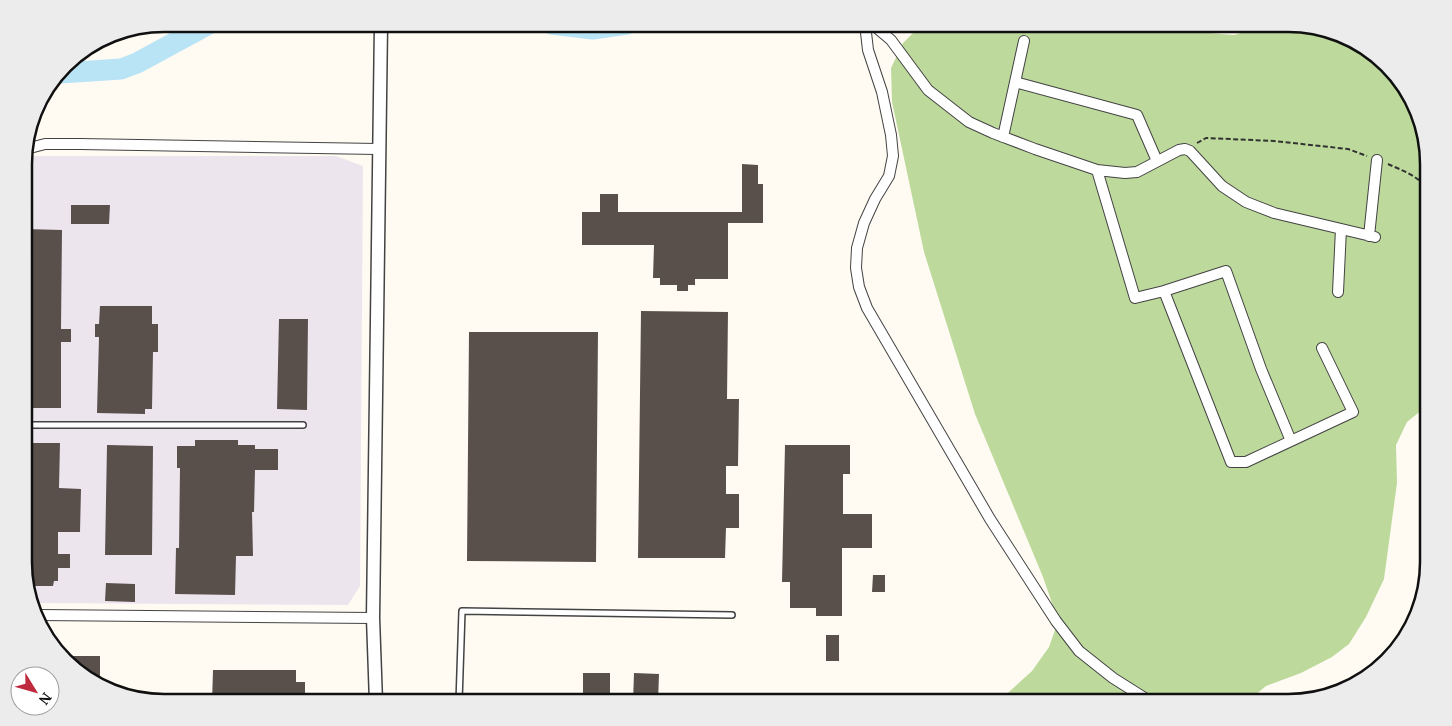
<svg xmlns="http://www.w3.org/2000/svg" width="1452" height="726" font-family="'PT Serif',serif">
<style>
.industrial{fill:#ece5ee}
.forest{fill:#bdda9c}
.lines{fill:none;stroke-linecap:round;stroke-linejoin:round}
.river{stroke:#b8e4f6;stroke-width:21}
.building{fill:#59504c}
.service-casing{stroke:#434343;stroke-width:8}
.minor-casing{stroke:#434343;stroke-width:12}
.tertiary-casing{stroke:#434343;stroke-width:15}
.path{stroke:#323232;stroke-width:2;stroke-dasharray:5 2.5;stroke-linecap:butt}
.service{stroke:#fff;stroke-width:5}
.minor{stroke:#fff;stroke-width:10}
.tertiary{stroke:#fff;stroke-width:12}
.rim{fill:none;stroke:#101010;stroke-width:2.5}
</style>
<rect width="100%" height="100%" fill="#fffbf3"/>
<path class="industrial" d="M30,156H336L363,166L360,586L348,605L35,603L25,580L24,158Z"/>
<path class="forest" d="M931,24H1173L1210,33L1234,35L1271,24H1287L1349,38L1399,79L1427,147L1428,405L1407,422L1396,445L1397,483L1384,579L1366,617L1349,644L1332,657L1301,673L1266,686L1247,702H998L1032,671L1049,647L1056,627L1054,609L1043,577L975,414L924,252L892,102L891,68L903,43L918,28Z"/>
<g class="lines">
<path class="river" d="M551,24L593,29L627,24
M61,73L121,69L137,63L209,24"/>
</g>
<path class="building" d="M742,164L758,165V184H763V223H728V279H695V285H688V291H677V285H660V278H653L654,245H582V212H600V194H618V212H742Z
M71,205H110L109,224H71Z
M24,229L62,230L61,329H71V342H61V408H25Z
M100,306H152V324H158V352H153L152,409H145V414L97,413L99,337H95V324H99Z
M641,311L728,312L727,399H739L738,466H726V494H739V528H726L725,558H638Z
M279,319H308L307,410L277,409Z
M469,332H598L596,562L467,561Z
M195,440H238V445H255V449H278V470H255L254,512H252L253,556H236L235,595L175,594L176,548H179L180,468H177V446H195Z
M25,443H60L59,488L81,489L80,532H58V554H70V568H58V581H54L53,586H27L25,580Z
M107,445L153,446L152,555H105Z
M785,445H850V474H843V514H872V548H842V616H816V608H790V582H782Z
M873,575H885V592H872Z
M106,583L135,584V602L105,601Z
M826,635H839V661H826Z
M64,656H100V686Z
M213,670H296V682H305V695H296V702H212Z
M583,673H610V702H583Z
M634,673L659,674L658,702H633Z"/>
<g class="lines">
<g class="service-casing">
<path id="service" d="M25,425H303
M459,702L462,611L732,615"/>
</g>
<g class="minor-casing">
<path id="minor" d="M865,24L868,50L882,92L891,135L893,156L889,176L875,199L864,223L857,248L856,268L859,287L867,308L990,519L1056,621L1079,651L1113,678L1151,702
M872,24L891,40L928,90L969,122L993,133L1035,149L1097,170L1125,173L1137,172L1179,150L1185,149L1190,151L1222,186L1246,202L1274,213L1375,237
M1015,82L1137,115L1157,161
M1003,137L1024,41
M26,149L45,144H80L378,149
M1097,170L1135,298L1164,291L1231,462H1246L1353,412L1322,348
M1369,236L1377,160
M1164,291L1226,271L1261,369L1291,441
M1338,292L1341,229
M39,615L373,618"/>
</g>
<g class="tertiary-casing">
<path id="tertiary" d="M376,702L373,618L381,24"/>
</g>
<path class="path" d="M1197,143L1206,138L1274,141L1348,149L1367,156
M1388,164C1401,170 1419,176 1427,189"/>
<use href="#service" class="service"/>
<use href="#minor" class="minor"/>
<use href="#tertiary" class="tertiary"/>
</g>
<path d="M0 0H1452V726H0ZM164 32H1288A132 132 0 0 1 1420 164V562A132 132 0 0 1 1288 694H164A132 132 0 0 1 32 562V164A132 132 0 0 1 164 32Z" fill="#ececec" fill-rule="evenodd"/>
<path class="rim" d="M164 32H1288A132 132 0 0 1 1420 164V562A132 132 0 0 1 1288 694H164A132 132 0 0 1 32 562V164A132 132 0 0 1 164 32Z"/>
<g transform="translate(35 691) rotate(127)"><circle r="24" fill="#ffffff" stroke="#9f9f9f"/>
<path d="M0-4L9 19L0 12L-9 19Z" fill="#bf293d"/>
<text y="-8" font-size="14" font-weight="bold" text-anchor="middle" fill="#101010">N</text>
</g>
</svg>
